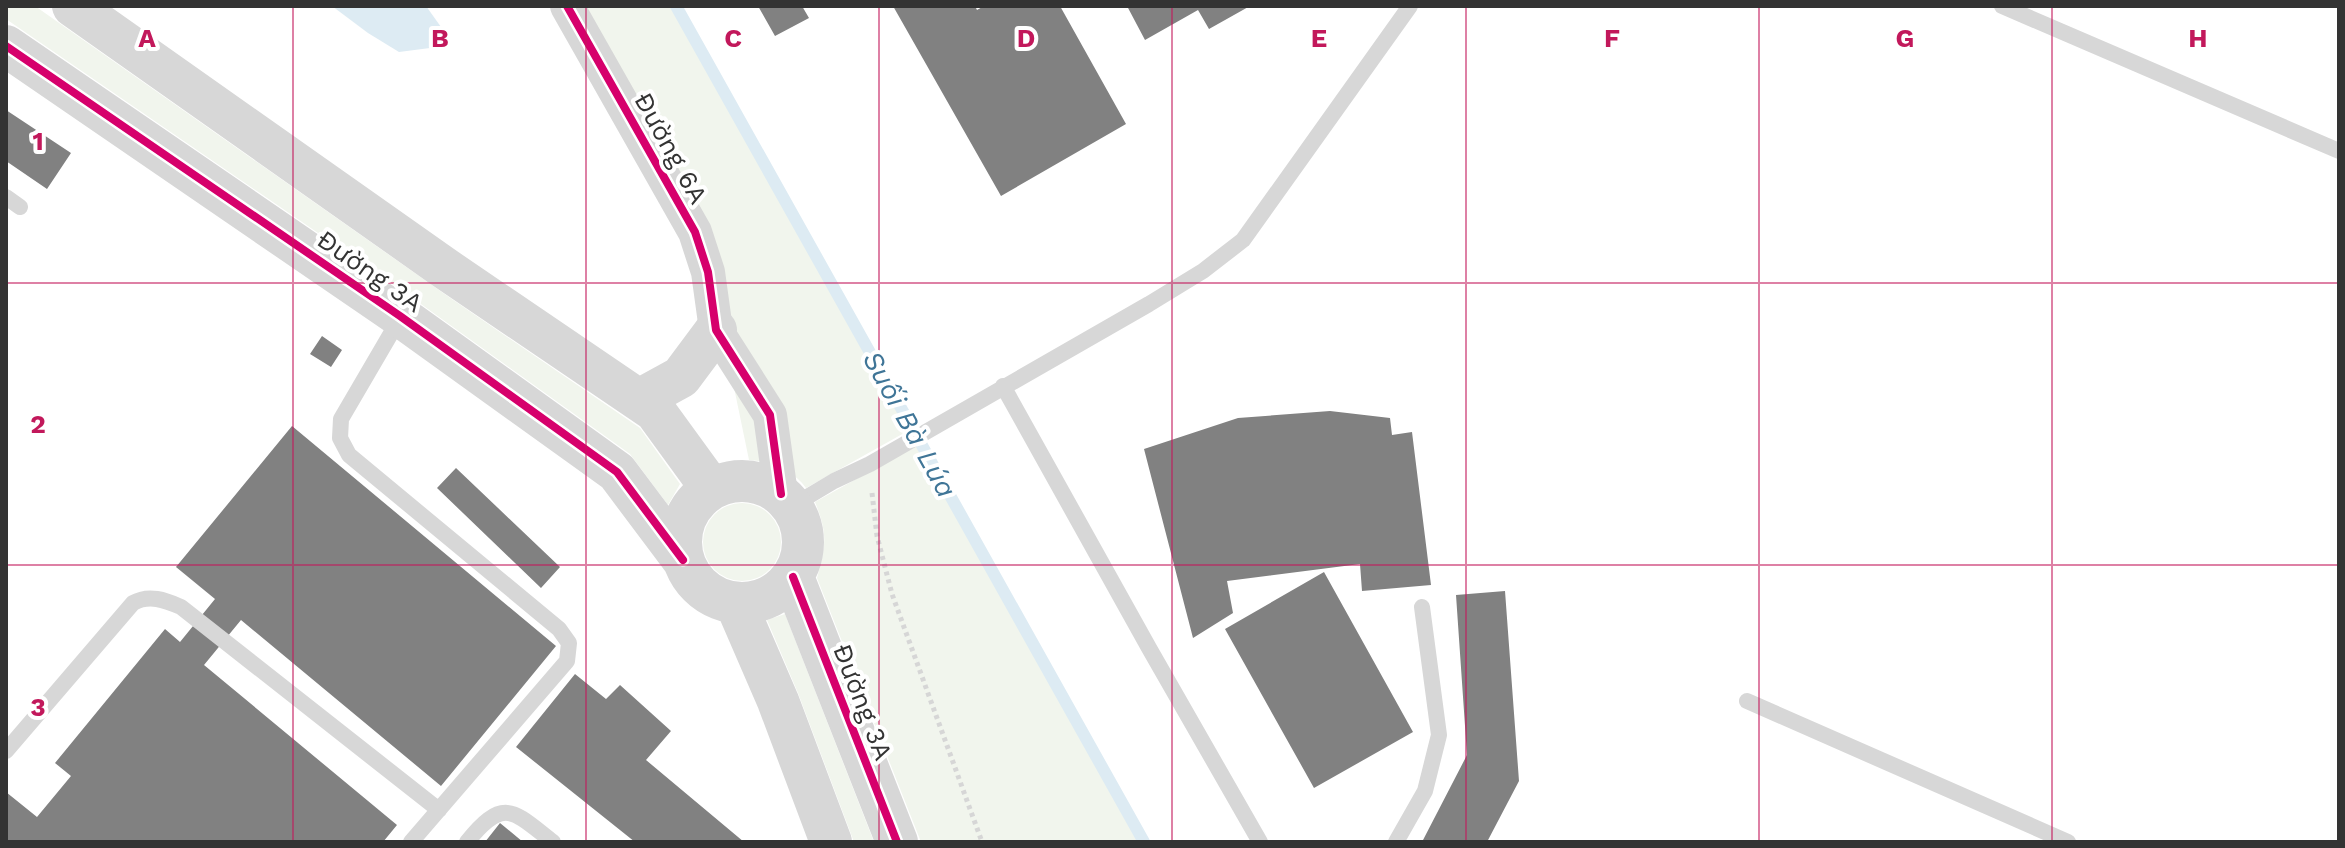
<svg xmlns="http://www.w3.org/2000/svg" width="2345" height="848" font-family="'Work Sans',sans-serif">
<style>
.green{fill:#f1f5ed}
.water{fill:#ddebf3}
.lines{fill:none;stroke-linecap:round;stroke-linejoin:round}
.stream{stroke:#ddebf3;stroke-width:12}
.building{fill:#818181}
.path{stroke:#d6d6d6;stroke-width:5;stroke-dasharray:4 4;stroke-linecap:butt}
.service{stroke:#d7d7d7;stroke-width:16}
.minor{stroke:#d7d7d7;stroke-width:34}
.tertiary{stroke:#d7d7d7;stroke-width:42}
.cycleway-casing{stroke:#fff;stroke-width:13}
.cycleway{stroke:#d6006c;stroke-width:8}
.grid{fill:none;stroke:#c2185b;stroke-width:2;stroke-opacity:0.55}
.labels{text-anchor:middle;stroke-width:8;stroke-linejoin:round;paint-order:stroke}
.street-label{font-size:26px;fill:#333;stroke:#fff}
.water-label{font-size:28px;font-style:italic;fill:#3f7597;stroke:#fff}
.grid-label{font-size:26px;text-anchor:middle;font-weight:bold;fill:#c2185b;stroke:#fff;stroke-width:8;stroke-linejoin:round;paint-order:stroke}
</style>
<rect width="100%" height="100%" fill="#fff"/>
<path class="green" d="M6,6H35L446,295L640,428L680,484L668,505L630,454L407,294L6,19Z
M583,6H676L913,428L806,488C793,470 771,461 749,460L731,373L730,328Z
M921,443L1144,842H921L817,578C826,545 828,534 815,502Z
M703 542a39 39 0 1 1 78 0a39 39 0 1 1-78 0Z
M785,614L874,842H854L798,693L767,620Z"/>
<path class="water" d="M332,6H426L441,27L430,48L399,52L368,33Z"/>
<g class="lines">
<path class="stream" d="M676,6L1144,842"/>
</g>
<path class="building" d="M758,6H802L809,18L775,36Z
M893,6H975L977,10L984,6H1060L1126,124L1001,196Z
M1127,6H1250L1209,29L1198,10L1145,40Z
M6,110L71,153L47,189L6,161Z
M322,336L342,350L331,367L310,354Z
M1330,411L1390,418L1392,435L1412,432L1431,585L1362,591L1360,564L1227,581L1233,613L1193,638L1144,449L1238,418Z
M292,426L556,646L441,786L241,620L204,665L397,825L383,842H6V792L37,817L71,776L55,763L165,629L180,642L215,599L176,567Z
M456,468L560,567L541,588L437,488Z
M1324,572L1413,732L1314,788L1225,629Z
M1505,591L1519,781L1487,842H1422L1467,755L1456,595Z
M575,674L606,699L620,685L671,731L646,760L744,842H635L516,747Z
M500,823L523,842H485Z"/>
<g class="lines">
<path class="path" d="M872,493L877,536L892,594L982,842"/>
<path class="service" d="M2002,6L2339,151
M6,197L20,207
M400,318L341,419L340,438L349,455L559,629L569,643L567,661L411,842
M1003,386L1149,648L1260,842
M792,506L834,481L870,464L1149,304L1203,271L1243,240L1410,6
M1747,701L2068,842
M6,751L133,603C149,594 165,600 181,607L439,810
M467,842C504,796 513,811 553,842
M1396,842L1425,791L1439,735L1422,607"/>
<path class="minor" d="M567,6L695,232L708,272L716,330L770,415L781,494"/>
<path class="tertiary" d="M73,6L443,267L655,411L711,488
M6,46L400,316L617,472L683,560
M639,400L681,377L716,330
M681 542a61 61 0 1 1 122 0a61 61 0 1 1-122 0Z
M793,577L897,842
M736,604L778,701L831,842"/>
<g class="cycleway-casing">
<path id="cycleway" d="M567,6L695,232L708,272L716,330L770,415L781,494
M6,46L400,316L617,472L683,560
M793,577L897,842"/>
</g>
<use href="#cycleway" class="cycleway"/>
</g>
<path class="grid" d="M293,6V842M586,6V842M879,6V842M1172,6V842M1466,6V842M1759,6V842M2052,6V842M6,283H2339M6,565H2339"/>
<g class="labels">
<g class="street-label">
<text transform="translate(671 148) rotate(61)" y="9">Đường 6A</text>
<text transform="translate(370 271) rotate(35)" y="9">Đường 3A</text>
<text transform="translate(863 702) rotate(69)" y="9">Đường 3A</text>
</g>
<g class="water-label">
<text transform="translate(910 424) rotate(61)" y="10">Suối Bà Lúa</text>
</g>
</g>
<g class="grid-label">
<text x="147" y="47">A</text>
<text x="440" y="47">B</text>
<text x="733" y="47">C</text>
<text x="1026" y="47">D</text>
<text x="1319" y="47">E</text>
<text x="1612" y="47">F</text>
<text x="1905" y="47">G</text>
<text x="2198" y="47">H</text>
<text x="38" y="150">1</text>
<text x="38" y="433">2</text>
<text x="38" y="716">3</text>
</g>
<rect width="2345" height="848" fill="none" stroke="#333333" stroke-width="16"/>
</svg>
